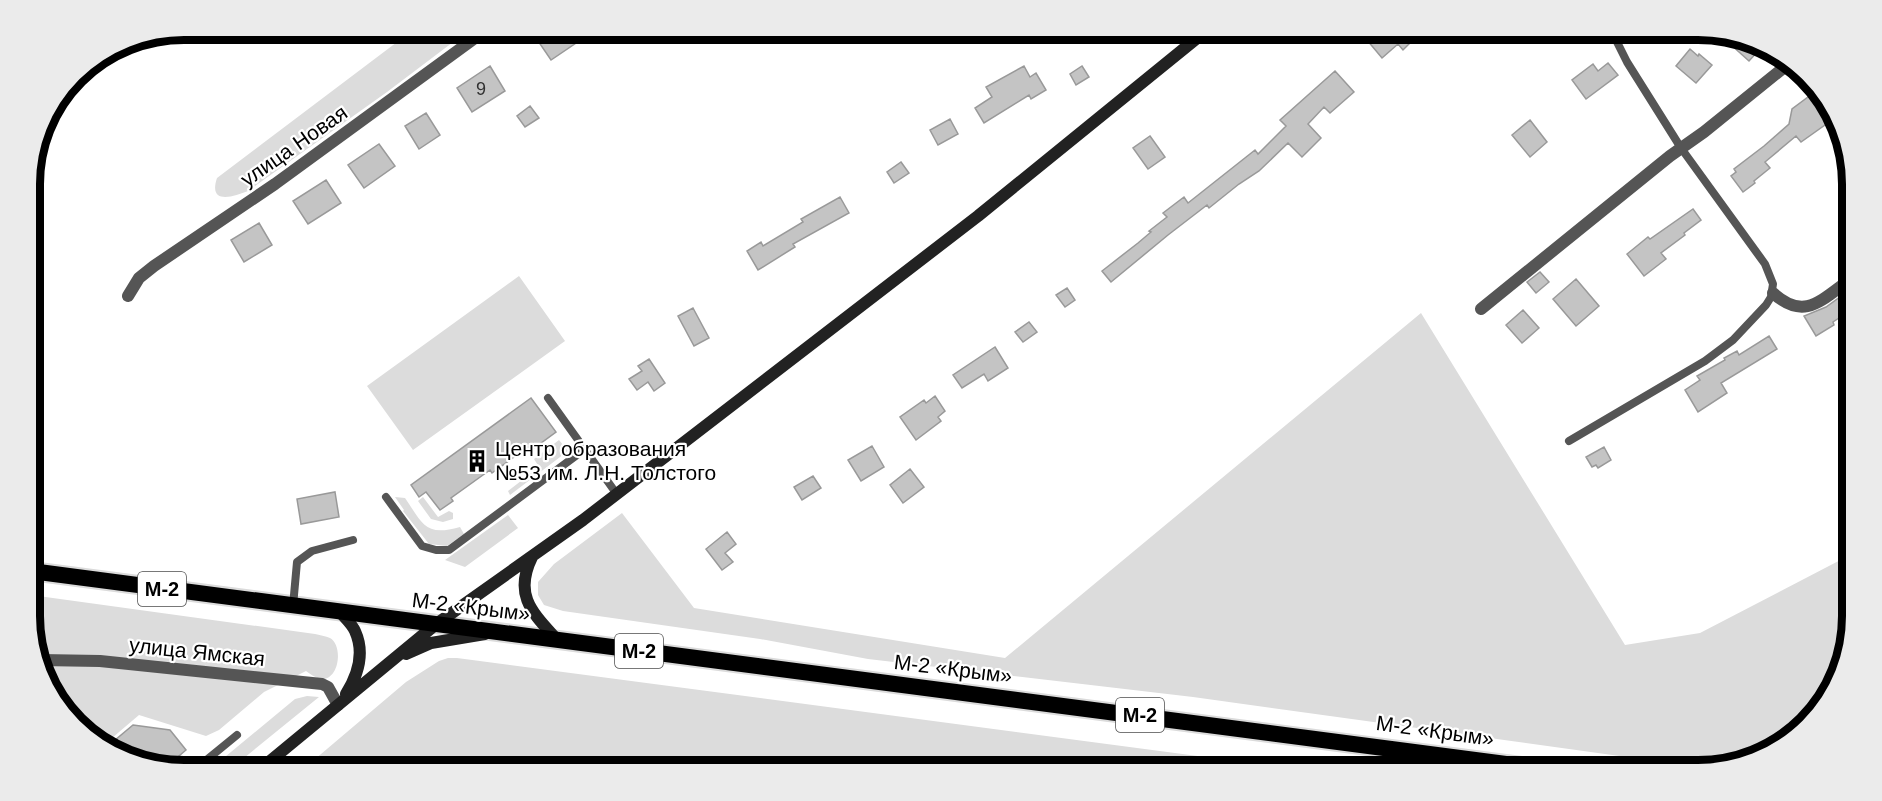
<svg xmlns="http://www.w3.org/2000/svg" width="1882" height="801" font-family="Helvetica,sans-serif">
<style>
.green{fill:#dcdcdc}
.building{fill:#c4c4c4;stroke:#999;stroke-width:1.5}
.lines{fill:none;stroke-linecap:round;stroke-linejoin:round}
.trunk-casing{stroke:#dbdbdb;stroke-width:20}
.service{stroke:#555;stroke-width:8}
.minor{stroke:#555;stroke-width:12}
.secondary{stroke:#222;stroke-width:12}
.trunk{stroke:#000;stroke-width:16}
.labels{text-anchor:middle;stroke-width:4.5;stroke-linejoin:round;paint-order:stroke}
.number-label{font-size:18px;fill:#313131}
.shield{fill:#fff;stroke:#4c4c4c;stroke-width:1.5}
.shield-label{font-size:20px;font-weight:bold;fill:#000}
.street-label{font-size:21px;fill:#000;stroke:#fff}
.poi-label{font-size:21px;fill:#000;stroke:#fff;text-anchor:start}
.rim{fill:none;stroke:#000;stroke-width:8}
</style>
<rect width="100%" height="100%" fill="#fff"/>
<path class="green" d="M413,30H469L387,92L248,191C233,197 208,205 217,178Z
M519,276L565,341L413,450L367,386Z
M1421,313L1625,645L1700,633L1852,554V617L1840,675L1791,739L1713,769L1193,697L868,659L760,639L563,611L544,605L538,595V582L554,564L622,513L694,608L1005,658Z
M559,440L568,451L510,495L508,491L539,467L534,459Z
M395,497L405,498C423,524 425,537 460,527L464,534L447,546L429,544L403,511L404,510Z
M423,497L438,517L449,511L453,513V519L443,522L431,519L418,501Z
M508,515L518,528L465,567L445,560Z
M31,595L315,634C319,635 326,636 330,638C344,646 339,683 319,679C315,677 310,674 306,671L264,692L219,730L206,736L139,715L105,744L62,711L31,637Z
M448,658H457L1311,771H301L406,682L439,661Z
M307,696L319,697L228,771H208L295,699Z"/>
<path class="building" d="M548,30H572L579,41L551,60L536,38Z
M1378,30H1402L1412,41L1403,50L1398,44L1382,58L1367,40Z
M1719,34L1748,40L1759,50L1749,61Z
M1690,49L1698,56L1699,54L1712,65L1696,83L1676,66Z
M1608,63L1618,75L1586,99L1572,80L1593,64L1598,71Z
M490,66L505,91L472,112L457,88Z
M1024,66L1030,77L1036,73L1046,90L1031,99L1029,95L984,123L975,108L992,97L986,87Z
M1082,66L1089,77L1076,85L1070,74Z
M1335,71L1354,92L1330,113L1324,107L1308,124L1321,138L1302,157L1288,143L1259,171L1239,184L1209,208L1207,205L1168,235L1111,282L1102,271L1138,243L1151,232L1149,231L1167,217L1163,213L1184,197L1188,203L1255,150L1258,154L1286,126L1280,120Z
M1812,94L1822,96L1832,120L1801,142L1796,136L1765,162L1770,168L1754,181L1755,183L1743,192L1731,176L1736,172L1734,169L1764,146L1789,124L1792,109Z
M530,106L539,118L525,127L517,116Z
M426,113L440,135L419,149L405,126Z
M950,119L958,134L938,145L930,130Z
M1530,120L1547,142L1530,157L1512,135Z
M1150,136L1165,157L1148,169L1133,148Z
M379,144L395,166L364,188L348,165Z
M901,162L909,173L894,183L887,172Z
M326,180L341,203L308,224L293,201Z
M840,197L849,213L793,244L795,247L758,270L747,251L761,242L763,246L803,222L801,219Z
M1693,209L1701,220L1684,233L1685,235L1661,253L1666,259L1644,276L1627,254L1648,237L1650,239Z
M259,223L272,245L244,262L231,240Z
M1540,272L1549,282L1536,293L1527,282Z
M1576,279L1599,306L1576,326L1553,299Z
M1067,288L1075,300L1065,307L1056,295Z
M1851,289V310L1833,322L1834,325L1816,336L1804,316L1826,307Z
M693,308L709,338L694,346L678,316Z
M1523,310L1539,328L1522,343L1506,325Z
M1029,322L1037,332L1023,342L1015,332Z
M1769,336L1777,349L1721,383L1727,393L1698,412L1685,390L1700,380L1697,376L1725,360L1724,358L1737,351L1739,355Z
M995,347L1008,368L988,381L984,374L962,388L953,375Z
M649,359L665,383L654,391L648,382L637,390L629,379L642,371L638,366Z
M935,396L945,411L938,417L941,421L916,440L900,417L924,400L926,403Z
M531,398L556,432L530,451L528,447L492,473L490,470L451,498L453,501L440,510L426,492L419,497L411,485Z
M872,446L884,467L861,481L848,460Z
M1604,447L1611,460L1598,468L1596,465L1592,467L1586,457Z
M910,469L924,487L903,503L890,485Z
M813,476L821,488L802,500L794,487Z
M335,492L339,517L301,524L297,499Z
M727,532L736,544L725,553L733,562L722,570L706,549Z
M133,725L170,730L186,750L166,767L126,759L108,746Z"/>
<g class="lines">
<g class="trunk-casing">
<path id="trunk" d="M31,571L1559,771"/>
</g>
<path class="service" d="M548,398L616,493
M1569,441L1705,361L1733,340L1766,305L1771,297L1773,284L1765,264L1681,148L1627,62L1611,30
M386,497L422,546L436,550H449L585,449
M293,606L297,562L312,551L353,540
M193,771L237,735"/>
<path class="minor" d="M1773,293C1805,322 1822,299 1851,279
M128,296L139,278L154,266L275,184L486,30
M1481,309L1670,156L1704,132L1787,65
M41,660L100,661L322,684L328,687L338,705"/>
<path class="secondary" d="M532,557C513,596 533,613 558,641
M340,612C345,618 352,624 355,631C365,653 358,675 346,694
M406,654L431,643L485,634
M258,771L435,625L583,520L978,216L1207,30"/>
<use href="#trunk" class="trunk"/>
</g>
<defs>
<g id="building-bare" transform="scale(1.8)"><path d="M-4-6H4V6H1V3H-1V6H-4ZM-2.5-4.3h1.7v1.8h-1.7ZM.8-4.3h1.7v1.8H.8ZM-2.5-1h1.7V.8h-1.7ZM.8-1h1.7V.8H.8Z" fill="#000" stroke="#fff" stroke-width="2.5" paint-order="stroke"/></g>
</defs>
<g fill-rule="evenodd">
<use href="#building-bare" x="477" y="461"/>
</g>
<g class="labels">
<g class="number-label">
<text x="481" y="95">9</text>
</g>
<g class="shield">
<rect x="138" y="572" width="48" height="34" rx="4.5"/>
<rect x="615" y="634" width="48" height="34" rx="4.5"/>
<rect x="1116" y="698" width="48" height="34" rx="4.5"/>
</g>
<g class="shield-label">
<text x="162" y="596">М-2</text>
<text x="639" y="658">М-2</text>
<text x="1140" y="722">М-2</text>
</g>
<g class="street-label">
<text transform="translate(294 146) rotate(-35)" y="7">улица Новая</text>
<text transform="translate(471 607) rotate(7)" y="7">М-2 «Крым»</text>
<text transform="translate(197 652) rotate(6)" y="7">улица Ямская</text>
<text transform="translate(953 669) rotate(7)" y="7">М-2 «Крым»</text>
<text transform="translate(1435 731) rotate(8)" y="7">М-2 «Крым»</text>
</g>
<g class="poi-label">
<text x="495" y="456">Центр образования<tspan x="495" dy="24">№53 им. Л.Н. Толстого</tspan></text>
</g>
</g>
<path d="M0 0H1882V801H0ZM184 40H1698A144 144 0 0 1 1842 184V616A144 144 0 0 1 1698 760H184A144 144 0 0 1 40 616V184A144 144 0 0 1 184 40Z" fill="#ebebeb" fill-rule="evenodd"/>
<path class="rim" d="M184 40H1698A144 144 0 0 1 1842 184V616A144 144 0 0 1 1698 760H184A144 144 0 0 1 40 616V184A144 144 0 0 1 184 40Z"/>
</svg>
